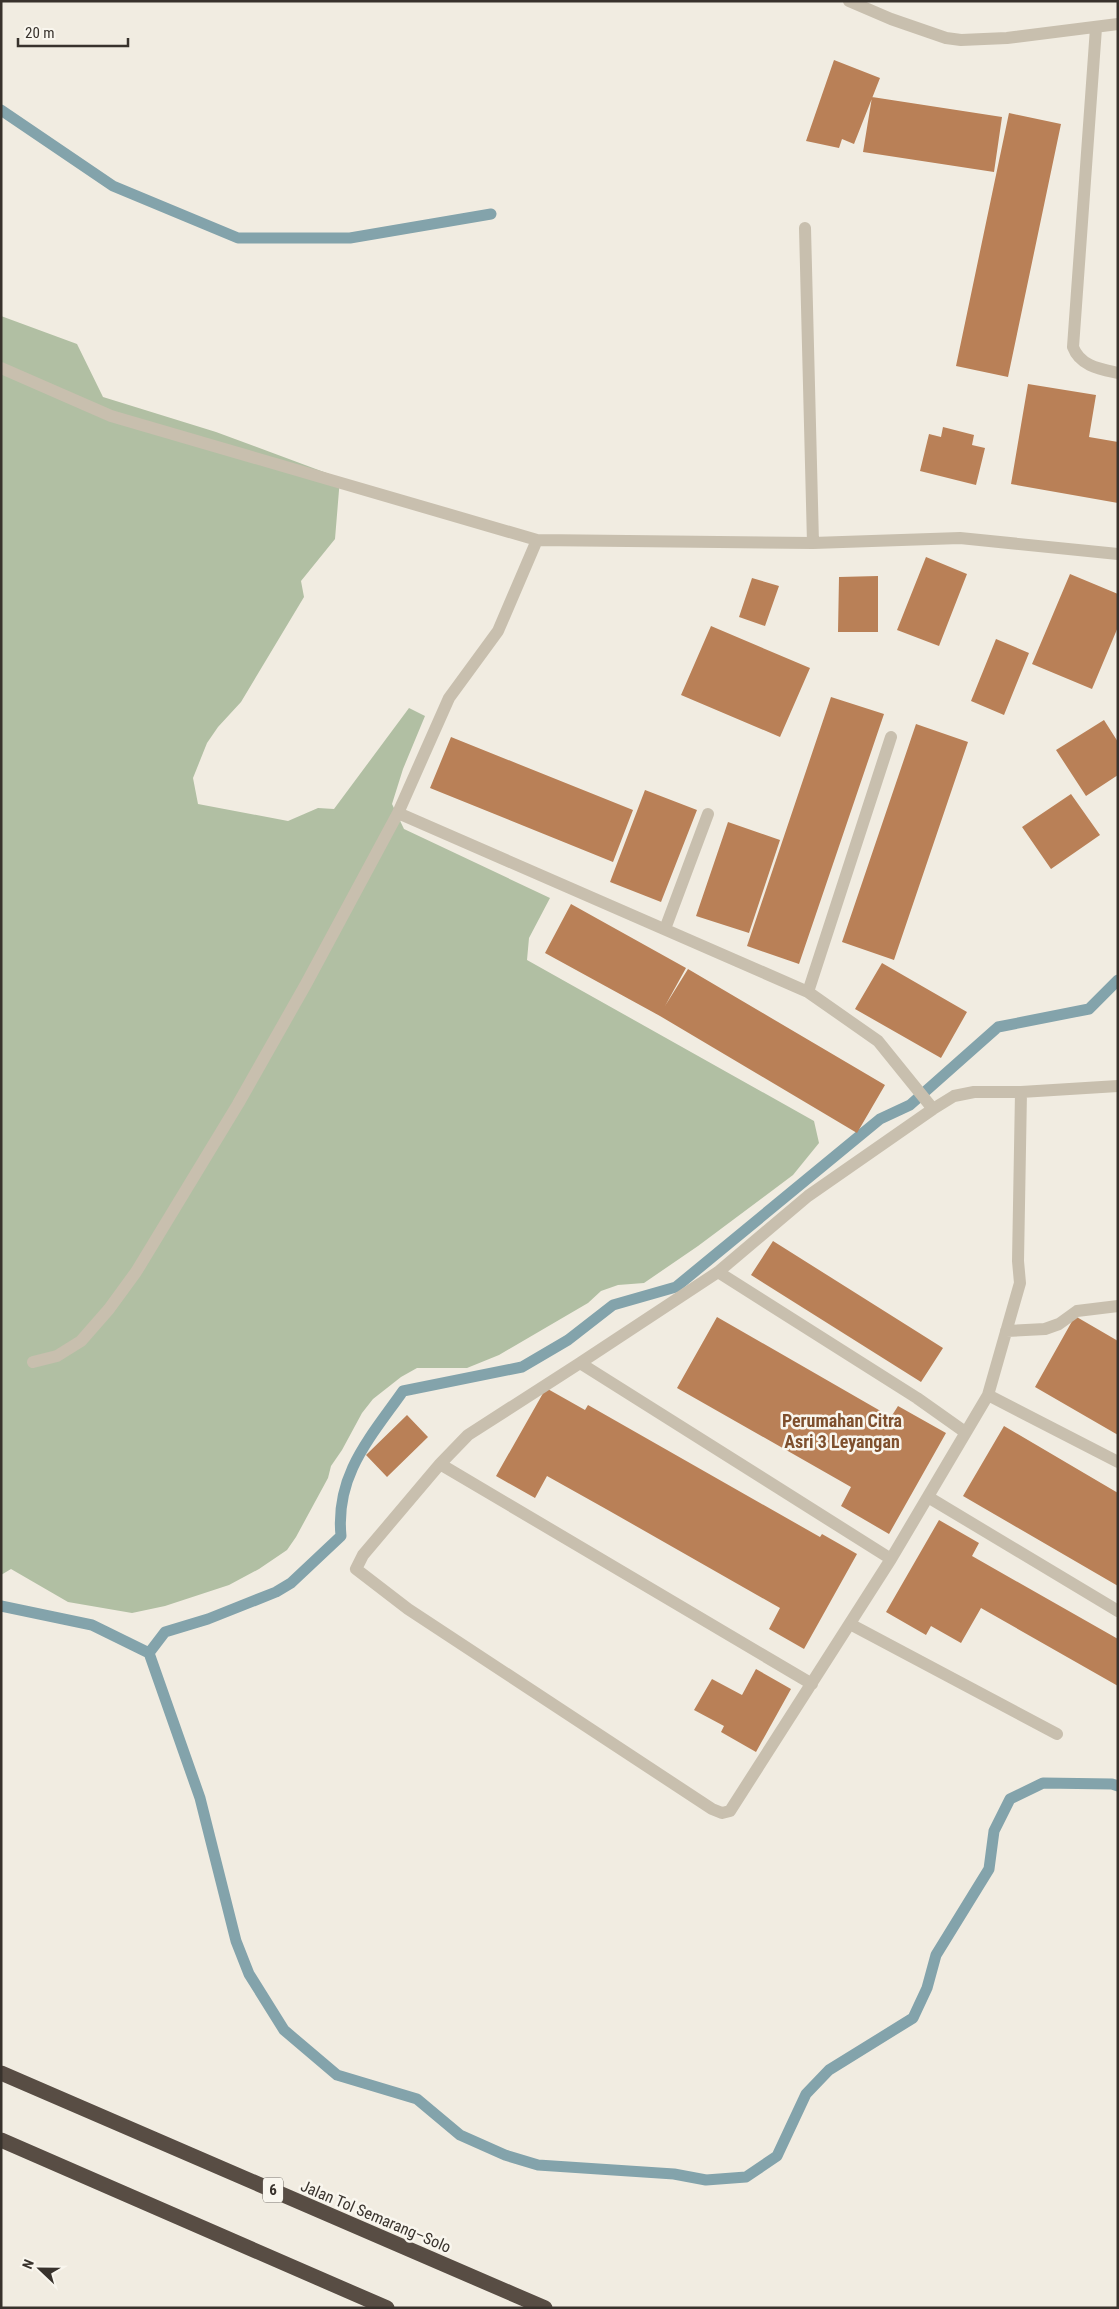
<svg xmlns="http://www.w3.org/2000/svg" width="1119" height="2309" font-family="'Roboto Condensed',sans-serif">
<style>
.green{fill:#b1bfa3}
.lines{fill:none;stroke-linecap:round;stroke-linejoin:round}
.stream{stroke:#83a3ab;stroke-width:11}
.building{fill:#b98057}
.minor{stroke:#c8bfae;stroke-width:12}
.highway{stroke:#584d44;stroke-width:15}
.labels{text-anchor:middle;stroke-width:5;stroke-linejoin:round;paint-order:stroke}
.shield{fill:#f9f6ee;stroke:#726d66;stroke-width:1}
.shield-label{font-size:15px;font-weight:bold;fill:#38322c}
.street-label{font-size:16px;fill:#38322c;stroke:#f9f6ee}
.neighbourhood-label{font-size:18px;font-weight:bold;fill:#7e4f2d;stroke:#f9f6ee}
</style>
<rect width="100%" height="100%" fill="#f1ece1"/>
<path class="green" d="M1,316L77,344L103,397L216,432L340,478L335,539L301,581L304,597L241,702L218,727L207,743L193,778L198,804L288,821L318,808L334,809L409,708L425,716L403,769L392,804L404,829L550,898L529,938L527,960L814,1121L819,1143L793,1175L698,1246L644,1283L618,1285L601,1291L588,1303L499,1355L467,1368H417L401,1377L373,1399L362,1413L342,1450L331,1466L328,1478L296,1537L287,1550L259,1569L229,1585L165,1606L132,1613L68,1602L11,1569L1,1575Z"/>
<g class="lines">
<path class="stream" d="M1,110L113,186L238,238H350L491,214
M1,1606L92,1625L149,1653L200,1798L236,1941L249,1974L284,2030L337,2075L417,2099L460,2135L505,2155L538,2165L674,2174L706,2180L746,2177L777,2156L806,2094L829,2070L913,2018L927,1988L936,1955L989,1869L994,1831L1010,1799L1043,1783L1112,1784L1118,1786
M149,1653L165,1632L208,1619L276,1592L291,1583L341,1536C335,1475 370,1438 403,1391L522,1367L568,1340L613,1305L676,1287L880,1119L910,1105L998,1027L1089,1009L1118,980"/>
</g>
<path class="building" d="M834,60L880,78L854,144L842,139L839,148L806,141Z
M872,97L1002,117L994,172L863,152Z
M1009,113L1061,124L1008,377L956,366Z
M1028,384L1096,395L1089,437L1118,442V503L1011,484Z
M943,427L974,435L972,445L985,448L976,485L920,471L929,434L941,437Z
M926,557L967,574L939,646L897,630Z
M1070,574L1118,594V627L1092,689L1032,664Z
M878,576V632H838L839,577Z
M752,578L779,586L765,626L739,617Z
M711,626L810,668L780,737L681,695Z
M996,639L1029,653L1004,715L971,701Z
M831,697L884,714L799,964L747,946Z
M1104,720L1118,742V775L1086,796L1056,750Z
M916,724L968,742L894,960L842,942Z
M451,737L633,810L613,862L430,788Z
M645,790L697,810L661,902L610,882Z
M1071,794L1100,835L1051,869L1022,827Z
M728,822L780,840L749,933L696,916Z
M571,904L686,968L665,1006L688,969L885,1085L857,1133L660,1016L545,953Z
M882,963L967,1012L941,1058L855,1009Z
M773,1241L943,1348L921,1382L751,1275Z
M1075,1316L1118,1341V1435L1035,1387Z
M717,1317L891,1417L898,1406L946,1433L889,1534L841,1506L851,1487L677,1388Z
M546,1388L585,1410L588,1405L820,1537L822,1534L857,1554L804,1649L769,1629L780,1608L606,1509L547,1476L535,1498L496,1476Z
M407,1415L428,1437L387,1477L366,1455Z
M1004,1426L1118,1493V1586L963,1496Z
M939,1520L979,1543L972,1556L1118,1639V1686L981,1608L961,1643L931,1626L926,1635L886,1612Z
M756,1669L791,1689L756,1752L721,1732L724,1726L694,1710L712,1679L742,1695Z"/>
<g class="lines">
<path class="minor" d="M849,1L891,19L946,38L961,40L1007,38L1118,24
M1096,28L1073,347C1080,366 1100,369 1118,373
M805,228L813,543L960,538L1118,554
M1,368L111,416L537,540L813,543
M891,737L808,992L878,1041L933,1109L954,1096L974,1092H1021L1118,1086
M398,813L808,992
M665,929L708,814
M718,1272L917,1398L965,1432
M1006,1331L1045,1329L1059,1324L1077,1311L1118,1306
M33,1362L57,1356L81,1341L109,1309L136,1272L238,1104L306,984L398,813L449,698L498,631L537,540
M580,1363L468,1435L440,1464L363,1555L356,1569L408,1609L712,1809L722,1813L730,1811L891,1559L988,1395L1020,1283L1018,1261L1021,1092
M988,1395L1118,1462
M440,1464L812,1684
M928,1497L1118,1611
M891,1559L580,1363L718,1272L808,1196L933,1109
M850,1624L1057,1734"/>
<path class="highway" d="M1,2073L545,2308
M1,2140L387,2308"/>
</g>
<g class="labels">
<rect class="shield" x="263" y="2177.5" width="20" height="25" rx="4"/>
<g class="shield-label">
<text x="273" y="2195">6</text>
</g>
<g class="street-label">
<text transform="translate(376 2216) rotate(23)" y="6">Jalan Tol Semarang–Solo</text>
</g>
<g class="neighbourhood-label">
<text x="842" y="1427">Perumahan Citra<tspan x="842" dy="21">Asri 3 Leyangan</tspan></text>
</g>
</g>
<rect width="1119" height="2309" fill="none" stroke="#38322c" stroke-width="5"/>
<g transform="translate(40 2269) rotate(292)" stroke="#f9f6ee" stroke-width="4" paint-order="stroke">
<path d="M0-4L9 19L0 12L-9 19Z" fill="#38322c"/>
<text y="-8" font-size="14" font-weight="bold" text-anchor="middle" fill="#38322c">N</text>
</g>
<path d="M18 38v8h110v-8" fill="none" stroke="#38322c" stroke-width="2.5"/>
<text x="25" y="38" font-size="15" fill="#38322c" stroke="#f9f6ee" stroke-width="4" paint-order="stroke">20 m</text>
</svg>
